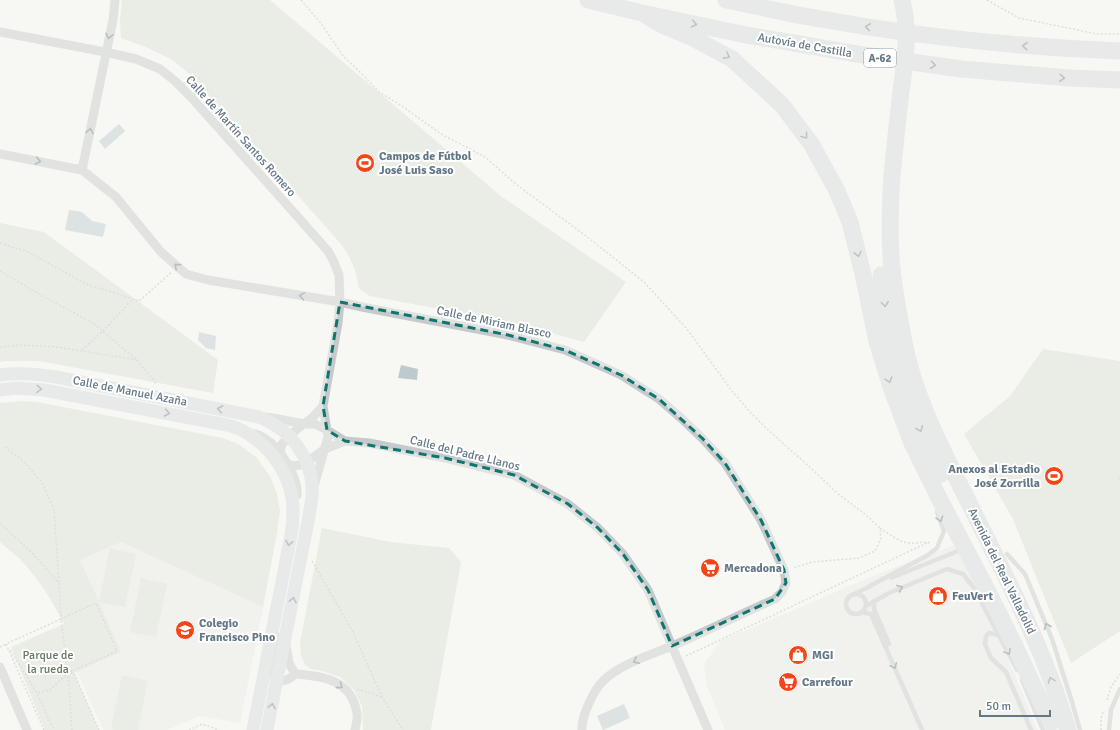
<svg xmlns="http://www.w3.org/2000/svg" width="1120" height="730" font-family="Signika,sans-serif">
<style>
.built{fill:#e8e9e7}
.green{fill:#d8dfd4}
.water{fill:#bdcace}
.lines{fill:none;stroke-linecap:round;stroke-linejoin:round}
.path{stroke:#bfc2c4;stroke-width:1.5;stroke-dasharray:2 2;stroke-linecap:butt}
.lane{stroke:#c6cacd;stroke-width:4.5}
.street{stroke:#c6cacd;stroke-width:9}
.secondary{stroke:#d4d9dd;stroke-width:13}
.highway{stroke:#d4d9dd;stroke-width:17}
.oneway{stroke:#748794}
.oneway2{stroke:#687c8a}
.marked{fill:none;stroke:#0f766e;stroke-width:3;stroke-dasharray:8 5;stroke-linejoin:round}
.labels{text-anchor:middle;stroke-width:4;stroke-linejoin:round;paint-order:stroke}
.shield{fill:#fff;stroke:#92a0ab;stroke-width:1}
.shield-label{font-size:11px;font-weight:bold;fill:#637887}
.street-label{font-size:12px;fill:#637887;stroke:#fff}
.poi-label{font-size:12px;font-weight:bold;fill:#637887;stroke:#fff;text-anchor:start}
.park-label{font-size:12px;fill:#65795f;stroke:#fff}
</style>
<rect width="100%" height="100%" fill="#f7f7f3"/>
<path class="built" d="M121,542L263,607L240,723L200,716L167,730H103L77,671L80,560Z
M955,545L971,574L1027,703L1037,730H725L707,686L704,664L721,641L878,574Z"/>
<path class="green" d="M122,0H270L502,197L626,282L584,342L514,323L370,296L359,288C356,270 352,260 341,244L191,75L171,59L146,47L121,38L120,21Z
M0,223L44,232L218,360L213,393L39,361H6L0,362Z
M1043,349L1120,361V631L1071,663L1013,519L964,434L1010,396Z
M23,401L37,402L223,438L238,444L256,457L270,476L277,494L280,511L277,533L263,607L121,542L80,560L99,602L110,548L136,554L125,607L99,602L121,652L74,673L99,730H45L11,647L64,624C52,600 38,578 19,558C13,553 6,548 0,542V403Z
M322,528L390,542L449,548L461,562L431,729V730H363L362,706L354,690L340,677L322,671L311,669L305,665L301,655L300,643Z
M141,578L167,584L156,637L130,632Z
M122,675L148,681L138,730H116L111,729Z"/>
<path class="water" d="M119,124L125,131L105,149L99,141Z
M69,210L82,212L92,221L106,224L103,237L65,230Z
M199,332L216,336L215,350L206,348L198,340Z
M401,365L418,369L417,380L398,378Z
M624,704L630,718L603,730L597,716Z"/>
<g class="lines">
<path class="path" d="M301,0L320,22L344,57L361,73L379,92L402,106L441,134L485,157L517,185L586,236L644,282L687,329L732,391L751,413L766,428L813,470L838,494L865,514L880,528L881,539L875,551L859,558L812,562L793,568
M987,0L1019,18L1097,34H1120
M0,243L28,252L88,285L112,292L139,301L172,272
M0,271L46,298L93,323L137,360L57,347L21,345L0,347
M82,350L103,331L133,299
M137,360L155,382L156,385
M5,447L22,460L41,481L54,509L59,583
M1118,479L1120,478
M0,523L31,552L59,583L61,619L96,603L117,651L68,673L50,690L37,693
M880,528C889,534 899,542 909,543C918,544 921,541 932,543
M312,561L352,630L382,697L403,730
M0,647L6,644L7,645
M10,650L37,693L54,730
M686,656L929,542
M357,689L382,697
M1107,700L1111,687L1120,674
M44,730L6,644L61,619L68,673
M72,730L68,673H74L99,730
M189,730L202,724L219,730
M1101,730V718L1103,712"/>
<path class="lane" d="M1007,554L1025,574L1035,598L1052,639L1072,702L1080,730
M891,578L958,551
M868,587L928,555L937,548L944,531L937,512
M846 604a10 10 0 1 1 20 0a10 10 0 1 1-20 0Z
M852,595L871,586
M874,601V609L889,644L885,646
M866,606L889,593L947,569L963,574L974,588L1017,670
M861,612L871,614L922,730
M999,635L989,633L986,636L985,644L991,658L1006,672L1031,730
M1022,680L1043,730
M1109,730L1111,710L1120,689"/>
<path class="street" d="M0,32L105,52L136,59L160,69L175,81L191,97L328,251L333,260L339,275L340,302L338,323L323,406L328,437L314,486
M0,154L82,170L116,197L161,252L186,274L208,280L340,302L362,307L508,335L565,350L621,375L659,399L681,418L702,438L725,463L761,520L784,570L786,583L782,592L775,599C741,614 707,631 672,646C650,655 621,664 604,680C594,689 581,717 582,730
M82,170L113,20L115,0
M266,417L273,418L304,424H315L327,430L345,441
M256,434C261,436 266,439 270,442C282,452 299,479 297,495
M280,453L282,444L296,430L313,417L323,406
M288,464L294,466L300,465L307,462L325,449L345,441L369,443L445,458L514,475L568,504L598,528L623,554L648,590L708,730
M277,637C275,651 269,669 277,682C285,681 289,680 295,674
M286,645L289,663L295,674
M0,667L27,730
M295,674C324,676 352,680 357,714C358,719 356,725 355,730"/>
<path class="secondary" d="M0,375C19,372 37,374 56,377L259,417C263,419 268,421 273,424C297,437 314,467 312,494C312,501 310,509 309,516L267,730
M0,390L16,388L44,390L227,425C231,426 235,427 239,429C243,430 246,433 250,435C271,449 288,472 292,498C294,510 293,523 291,535L253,730"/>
<path class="highway" d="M588,0L642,13L746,35L857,54L961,69L1070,78L1120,80
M726,0C757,6 789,14 821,19C919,37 1020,47 1120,51
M902,0C909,28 906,56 902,84C898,114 895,145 892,176C890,206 889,238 892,268C894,290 899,315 903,337C913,395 942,449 968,501C1005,575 1045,650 1068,730
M642,13L662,25L693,38L732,59L782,105L812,145L837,191L850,222L863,274L877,341L891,387L912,443L942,504L985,586L1015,646L1051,723
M881,275L891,343L902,384L922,435L941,474"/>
</g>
<defs><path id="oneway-chevron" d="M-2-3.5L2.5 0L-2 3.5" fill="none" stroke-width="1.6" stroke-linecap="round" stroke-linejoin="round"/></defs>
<g class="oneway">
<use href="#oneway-chevron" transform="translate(694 24) rotate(12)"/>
<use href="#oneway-chevron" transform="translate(868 27) rotate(-172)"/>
<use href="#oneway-chevron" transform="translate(1025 46) rotate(-175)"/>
<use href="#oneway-chevron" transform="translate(727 56) rotate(29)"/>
<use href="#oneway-chevron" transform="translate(933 65) rotate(8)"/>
<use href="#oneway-chevron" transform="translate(1062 78) rotate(5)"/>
<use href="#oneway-chevron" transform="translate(805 136) rotate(53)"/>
<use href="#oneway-chevron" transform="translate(858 254) rotate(76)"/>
<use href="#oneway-chevron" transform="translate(885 304) rotate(82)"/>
<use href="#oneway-chevron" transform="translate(889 380) rotate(73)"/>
<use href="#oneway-chevron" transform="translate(39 389) rotate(4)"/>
<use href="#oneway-chevron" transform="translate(220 409) rotate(-169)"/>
<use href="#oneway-chevron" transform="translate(167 413) rotate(11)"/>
<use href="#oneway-chevron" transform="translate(920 429) rotate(68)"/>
<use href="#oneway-chevron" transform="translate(289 543) rotate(101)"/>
<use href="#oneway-chevron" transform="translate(293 600) rotate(-79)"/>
<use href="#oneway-chevron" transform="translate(1051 680) rotate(-110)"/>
<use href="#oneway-chevron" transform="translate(272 706) rotate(-79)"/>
</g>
<g class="oneway2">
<use href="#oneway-chevron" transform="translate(109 36) rotate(103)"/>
<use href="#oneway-chevron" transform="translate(90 131) rotate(-79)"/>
<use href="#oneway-chevron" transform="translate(38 161) rotate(11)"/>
<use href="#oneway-chevron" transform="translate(177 266) rotate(-138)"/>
<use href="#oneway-chevron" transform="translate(302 296) rotate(-170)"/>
<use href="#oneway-chevron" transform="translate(940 519) rotate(72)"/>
<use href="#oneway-chevron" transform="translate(900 588) rotate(-22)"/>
<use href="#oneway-chevron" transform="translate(1047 626) rotate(-112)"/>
<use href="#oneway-chevron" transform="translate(1008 652) rotate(62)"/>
<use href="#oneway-chevron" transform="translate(636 661) rotate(153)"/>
<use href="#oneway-chevron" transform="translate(894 666) rotate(66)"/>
<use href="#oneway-chevron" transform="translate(340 686) rotate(37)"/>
</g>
<path d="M0 0H1120V730H0ZM340,302L508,335L565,350L621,375L659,399L702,438L725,463L761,520L784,570L786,583L775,599L672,646L648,590L623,554L598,528L568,504L514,475L445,458L345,441L327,430L323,406Z" fill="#f7f7f3" fill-opacity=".55" fill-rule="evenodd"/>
<path class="marked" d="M340,302L508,335L565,350L621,375L659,399L702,438L725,463L761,520L784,570L786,583L775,599L672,646L648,590L623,554L598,528L568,504L514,475L445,458L345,441L327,430L323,406Z"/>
<defs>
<g id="stadium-disc" transform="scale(1)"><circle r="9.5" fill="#f24518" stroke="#fff"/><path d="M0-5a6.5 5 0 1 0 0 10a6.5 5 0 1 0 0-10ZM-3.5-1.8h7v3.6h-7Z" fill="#fff"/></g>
<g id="supermarket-disc" transform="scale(1)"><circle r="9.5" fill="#f24518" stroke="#fff"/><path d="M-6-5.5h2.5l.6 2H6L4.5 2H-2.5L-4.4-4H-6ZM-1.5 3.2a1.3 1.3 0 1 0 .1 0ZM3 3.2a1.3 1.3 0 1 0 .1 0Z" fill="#fff"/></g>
<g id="shop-disc" transform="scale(1)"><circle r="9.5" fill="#f24518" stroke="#fff"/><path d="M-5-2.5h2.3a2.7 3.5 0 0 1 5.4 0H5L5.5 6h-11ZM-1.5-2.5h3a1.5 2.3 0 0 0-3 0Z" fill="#fff"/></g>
<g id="school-disc" transform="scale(1)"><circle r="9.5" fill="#f24518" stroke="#fff"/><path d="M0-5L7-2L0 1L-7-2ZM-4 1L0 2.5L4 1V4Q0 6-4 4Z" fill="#fff"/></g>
</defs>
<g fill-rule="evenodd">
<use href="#stadium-disc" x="365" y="163"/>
<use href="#stadium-disc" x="1054" y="476"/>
<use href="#supermarket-disc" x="710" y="568"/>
<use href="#shop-disc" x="938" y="596"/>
<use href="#school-disc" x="185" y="630"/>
<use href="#shop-disc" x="798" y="655"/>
<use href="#supermarket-disc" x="788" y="682"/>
</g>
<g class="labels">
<rect class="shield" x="864" y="49" width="32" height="18" rx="3"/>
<g class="shield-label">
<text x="880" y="62">A-62</text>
</g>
<g class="street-label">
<text transform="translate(805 45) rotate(10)" y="4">Autovía de Castilla</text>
<text transform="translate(241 136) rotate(48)" y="4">Calle de Martín Santos Romero</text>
<text transform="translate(494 322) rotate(12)" y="4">Calle de Miriam Blasco</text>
<text transform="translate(130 391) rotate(11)" y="4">Calle de Manuel Azaña</text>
<text transform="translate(465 453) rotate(14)" y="4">Calle del Padre Llanos</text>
<text transform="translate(1002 571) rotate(64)" y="4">Avenida del Real Valladolid</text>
</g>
<g class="poi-label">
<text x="379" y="160">Campos de Fútbol<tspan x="379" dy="14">José Luis Saso</tspan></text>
<text x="1040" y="473" text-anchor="end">Anexos al Estadio<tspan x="1040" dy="14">José Zorrilla</tspan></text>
<text x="724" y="572">Mercadona</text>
<text x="952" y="600">FeuVert</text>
<text x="199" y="627">Colegio<tspan x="199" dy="14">Francisco Pino</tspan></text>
<text x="812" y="659">MGI</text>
<text x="802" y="686">Carrefour</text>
</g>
<g class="park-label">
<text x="48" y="659">Parque de<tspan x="48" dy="14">la rueda</tspan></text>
</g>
</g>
<path d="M980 710v6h70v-6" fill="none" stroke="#637887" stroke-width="2"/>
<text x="986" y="710" font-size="12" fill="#637887" stroke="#ffffff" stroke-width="3" paint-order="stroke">50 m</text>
</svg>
